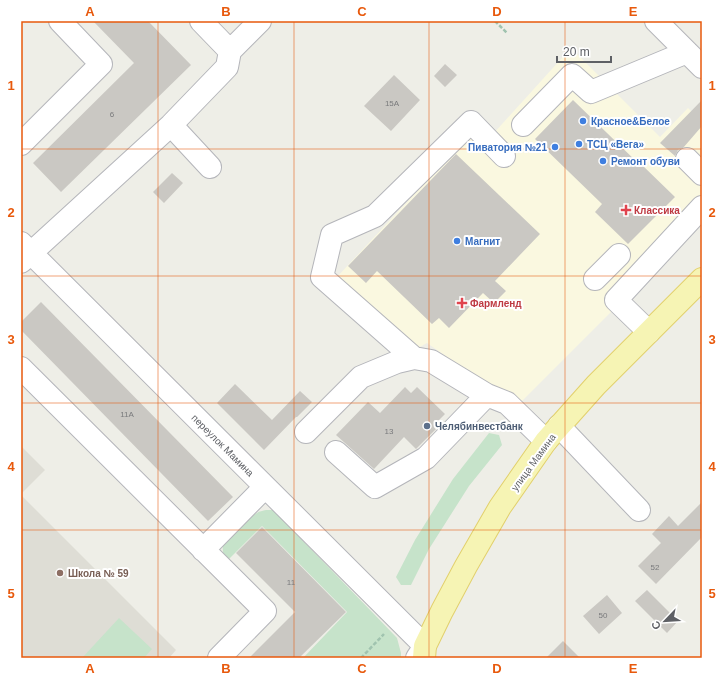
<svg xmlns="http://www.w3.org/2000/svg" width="723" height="679" font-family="Helvetica,sans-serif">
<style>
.commercial{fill:#faf8e0}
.education{fill:#deddd5}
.green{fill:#c6e3ca}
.building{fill:#cac8c3}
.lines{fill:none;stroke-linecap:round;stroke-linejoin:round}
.minor-casing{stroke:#b4b5ba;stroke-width:24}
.major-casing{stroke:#e2d06c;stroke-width:24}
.path{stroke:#a0c3af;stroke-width:2.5;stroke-dasharray:4 2;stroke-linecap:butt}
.minor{stroke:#fff;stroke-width:22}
.major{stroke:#f6f4b4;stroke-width:22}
.grid{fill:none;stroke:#e8590c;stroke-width:1;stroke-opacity:0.55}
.shop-dot{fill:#3f7fe0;stroke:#fff;stroke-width:1.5}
.health-dot{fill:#e0444e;stroke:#fff;stroke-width:1.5}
.service-dot{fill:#5c6f8a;stroke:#fff;stroke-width:1.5}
.education-dot{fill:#8d6e63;stroke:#fff;stroke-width:1.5}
.labels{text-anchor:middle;stroke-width:4;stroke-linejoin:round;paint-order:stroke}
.number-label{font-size:8px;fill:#797a7c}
.shop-label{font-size:10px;font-weight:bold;fill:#366cbe;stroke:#fff;text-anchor:start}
.health-label{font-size:10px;font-weight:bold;fill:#be3a42;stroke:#fff;text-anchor:start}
.service-label{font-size:10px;font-weight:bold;fill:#4e5e75;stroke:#fff;text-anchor:start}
.street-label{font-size:10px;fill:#5e6065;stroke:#fff}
.education-label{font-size:10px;font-weight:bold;fill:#785e54;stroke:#fff;text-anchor:start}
.neatline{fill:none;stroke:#e8590c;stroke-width:1.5}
.grid-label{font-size:13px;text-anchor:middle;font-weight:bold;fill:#e8590c}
</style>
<rect width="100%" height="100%" fill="#eeeee7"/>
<path class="commercial" d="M571,48L660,137L688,108L702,122V221L517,406L427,343L416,349L337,277L481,123L493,134Z"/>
<path class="education" d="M21,446L45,470L21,494Z
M21,495L176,650L169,658H21Z"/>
<path class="green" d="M489,433L499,435L502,445L469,486L429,549L411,585H401L396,577L415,540L453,479Z
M266,510H273L373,613L397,638L401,653V658H303L347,612L262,526L227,561C224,557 222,552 223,546C224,541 251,516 257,513C259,511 263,511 266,510Z
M119,618L152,649L144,658H82Z"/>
<path class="building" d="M93,21H148L191,65L61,192L33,163L134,63Z
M445,64L457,75L445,87L434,76Z
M394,75L420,100L391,131L364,106Z
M573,100L640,165L641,164L675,197L628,244L595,212L602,204L535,139Z
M702,100V126L683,148L678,150L675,156L660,143Z
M456,154L540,234L495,281L506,291L494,303L483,293L449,328L439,318L432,324L377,271L366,283L348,266Z
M172,173L183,183L164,203L153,192Z
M41,302L233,497L208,521L21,330V322Z
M235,384L272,420L300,391L312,402L297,417H296L264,450L217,403Z
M405,387L411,393L417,387L445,414L438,421L441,424L416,449L404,437L374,469L336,435L368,402L380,413Z
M702,502V537L656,584L638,566L661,543L652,534L669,516L678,526Z
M262,527L346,612L299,658H249L295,612L236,553Z
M647,590L678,621L667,633L635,601Z
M607,595L622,613L599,634L583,616Z
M563,641L580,658H546Z"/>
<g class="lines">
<g class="minor-casing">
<path id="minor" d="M201,21L230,51
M656,21L702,67
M171,125L210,167
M523,125L572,75L591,92L687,52
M21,144L101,64L60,21
M687,159L702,174
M21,243L425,646L417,658
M21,262L171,125L227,67L230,51L260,21
M595,279L619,255
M649,332L616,300L702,207
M414,358L322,277L332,235L375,216L471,122L504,156
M21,368L265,611L219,658
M559,426L639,510
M306,432L361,377L397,362L414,358L431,361L487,395
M336,452L375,487L426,458L487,395L507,403L546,441
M203,550L265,487"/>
</g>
<g class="major-casing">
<path id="major" d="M424,658L425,646L442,611L466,566L500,507L546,441L596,385L702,279"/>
</g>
<path class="path" d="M495,21L507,33
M361,658L384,634"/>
<use href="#minor" class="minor"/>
<use href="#major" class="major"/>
</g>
<path class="grid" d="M158,21V658M294,21V658M429,21V658M565,21V658M21,149H702M21,276H702M21,403H702M21,530H702"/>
<g class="shop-dot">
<circle cx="583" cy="121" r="4"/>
<circle cx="579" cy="144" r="4"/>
<circle cx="555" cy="147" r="4"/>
<circle cx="603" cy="161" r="4"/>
<circle cx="457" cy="241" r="4"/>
</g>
<g class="health-dot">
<path d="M624 204h4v4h4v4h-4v4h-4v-4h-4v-4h4z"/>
<path d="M460 297h4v4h4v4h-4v4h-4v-4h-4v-4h4z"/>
</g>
<circle class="service-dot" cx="427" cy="426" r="4"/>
<circle class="education-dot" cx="60" cy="573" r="4"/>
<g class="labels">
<g class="number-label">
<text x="392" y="106">15А</text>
<text x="112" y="117">6</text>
<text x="127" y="417">11А</text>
<text x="389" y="434">13</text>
<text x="655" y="570">52</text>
<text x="291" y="585">11</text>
<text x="603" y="618">50</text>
</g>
<g class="shop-label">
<text x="591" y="125">Красное&amp;Белое</text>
<text x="587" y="148">ТСЦ «Вега»</text>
<text x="547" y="151" text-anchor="end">Пиватория №21</text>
<text x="611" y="165">Ремонт обуви</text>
<text x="465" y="245">Магнит</text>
</g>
<g class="health-label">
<text x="634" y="214">Классика</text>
<text x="470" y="307">Фармленд</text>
</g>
<g class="service-label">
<text x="435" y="430">Челябинвестбанк</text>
</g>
<g class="street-label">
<text transform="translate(223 445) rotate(45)" y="4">переулок Мамина</text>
<text transform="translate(533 462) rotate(-54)" y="4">улица Мамина</text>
</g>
<g class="education-label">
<text x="68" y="577">Школа № 59</text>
</g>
</g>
<rect width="723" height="679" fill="none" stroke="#ffffff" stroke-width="44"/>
<g transform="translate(665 621) rotate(245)" stroke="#ffffff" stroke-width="3" paint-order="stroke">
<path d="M0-3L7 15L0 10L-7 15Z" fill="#5e6065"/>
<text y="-6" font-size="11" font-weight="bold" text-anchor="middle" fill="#5e6065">С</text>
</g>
<path d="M557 56v6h54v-6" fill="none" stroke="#5e6065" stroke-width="2"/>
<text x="563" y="56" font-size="12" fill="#5e6065" stroke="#ffffff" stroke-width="3" paint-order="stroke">20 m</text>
<rect x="22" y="22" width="679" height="635" class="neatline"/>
<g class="grid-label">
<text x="90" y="16">A</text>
<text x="226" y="16">B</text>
<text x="362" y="16">C</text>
<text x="497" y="16">D</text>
<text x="633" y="16">E</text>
<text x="11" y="90">1</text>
<text x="712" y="90">1</text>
<text x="11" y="217">2</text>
<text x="712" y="217">2</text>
<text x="11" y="344">3</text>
<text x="712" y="344">3</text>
<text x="11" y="471">4</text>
<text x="712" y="471">4</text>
<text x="11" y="598">5</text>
<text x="712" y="598">5</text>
<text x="90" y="673">A</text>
<text x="226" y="673">B</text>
<text x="362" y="673">C</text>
<text x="497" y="673">D</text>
<text x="633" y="673">E</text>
</g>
</svg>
